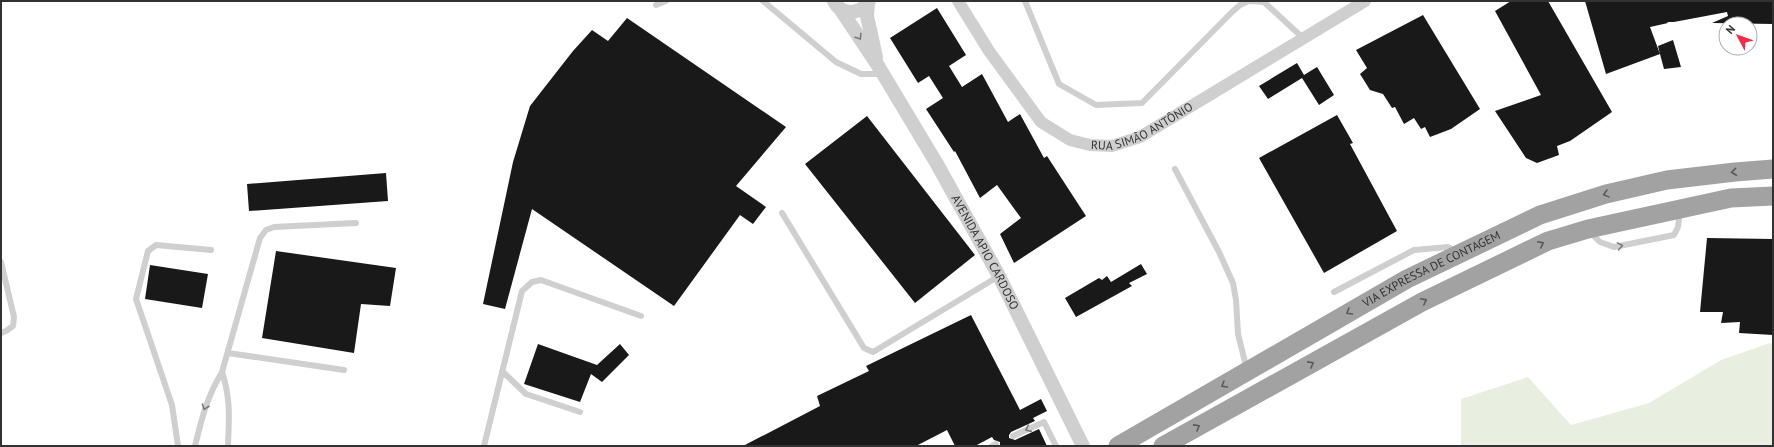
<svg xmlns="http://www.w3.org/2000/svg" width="1774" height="447" font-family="'PT Sans',sans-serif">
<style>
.green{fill:#e9efe0}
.building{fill:#191919}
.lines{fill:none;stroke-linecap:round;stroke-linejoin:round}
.service{stroke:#cfcfcf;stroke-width:6}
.minor{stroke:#cfcfcf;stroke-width:12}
.tertiary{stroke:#cfcfcf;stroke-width:14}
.trunk{stroke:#a2a2a2;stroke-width:19}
.oneway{stroke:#797979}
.oneway2{stroke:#595959}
.labels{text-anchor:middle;stroke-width:4;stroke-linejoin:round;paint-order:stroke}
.street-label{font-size:12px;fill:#323232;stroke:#fff}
</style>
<rect width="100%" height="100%" fill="#fff"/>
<path class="green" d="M1770,343L1773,345V446H1461V399L1528,377L1571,425L1649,403L1721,360Z"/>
<path class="building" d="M1511,1H1548L1612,112L1570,141L1557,146L1559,155L1537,163L1526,158L1495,111L1541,95L1495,11Z
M1585,1H1773V24L1712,23L1728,16L1727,12L1674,22H1667L1668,23L1650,27L1660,54L1658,46L1673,40L1681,67L1664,69L1660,54L1606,74Z
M937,8L966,55L949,66L962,87L982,74L1008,122L1020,114L1044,158L1047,156L1086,216L1014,263L1000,234L1021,218L997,185L980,198L955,151L954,152L926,109L943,98L929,76L918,83L890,38Z
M1423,15L1480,109L1451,129L1430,137L1425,127L1421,129L1414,118L1404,124L1395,107L1392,108L1383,94L1370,90L1360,74L1367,68L1356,50Z
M627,18L786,127L736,186L766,207L753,224L740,215L674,306L532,209L505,309L483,304L513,162L530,106L573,51L592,30L608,41Z
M1297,63L1304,75L1317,67L1334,95L1319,105L1302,78L1268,99L1259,86Z
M1337,115L1353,143L1350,144L1397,231L1324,273L1259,158Z
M867,116L975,255L915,303L805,164Z
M386,173L388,201L249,211L247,184Z
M1707,238L1773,239V335L1739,333L1740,322L1721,323L1723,312H1700Z
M276,251L396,268L390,306L361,304L354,353L262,338Z
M1141,264L1147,274L1129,283L1132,286L1076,317L1065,298L1099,278L1102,280L1107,276L1111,282Z
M150,265L208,274L202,308L145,299Z
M971,315L1020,410L1041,399L1047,411L1033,418L1035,421L1011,432L1009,435V438L1015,440L1039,429L1047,446H1000V442L994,440L992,437L975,446H955L947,430L916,446H743L820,406L817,396L869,371L866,366Z
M538,344L597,365L620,344L629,355L602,382L591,374L580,402L524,384Z"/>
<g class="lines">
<path class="service" d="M763,1L836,62L861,74H882
M1025,1L1059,84L1096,105L1142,103L1232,12L1240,5L1248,1
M1249,1L1264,2L1303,38
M656,5L666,1
M1175,169L1219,252L1233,283L1236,300L1238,334L1247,370
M782,213L864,348L873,352L999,276
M1590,232L1600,242L1614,247L1674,235L1678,227L1680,211
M1,262L14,317L13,326L6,331L1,333
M1334,292L1414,250L1448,247L1455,251
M228,353L344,370
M502,371L526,394L580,412
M222,372C231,400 229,417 228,446
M1013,436L1044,422L1056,446
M178,446L172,405L136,299L148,251L156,245L211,250
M195,446C202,417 207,397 222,372L260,238L266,230L274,227L356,223
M484,446L522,291L532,282L541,280L641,316
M992,446L996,444"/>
<path class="minor" id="s1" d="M958,1L989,51L1041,122L1070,140L1090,145L1112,146L1140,137L1365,1"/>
<g class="tertiary">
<path d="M834,1C841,16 861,15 869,1"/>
<path d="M868,3L867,16L876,57"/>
<path id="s2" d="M841,10L877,64L937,164L999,276L1083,446"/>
</g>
<g class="trunk">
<path id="s3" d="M1118,446L1407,279L1540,215L1606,194L1667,180L1735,172L1773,169"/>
<path d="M1163,446L1422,302L1548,241L1588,229L1731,198L1773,196"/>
</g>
</g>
<defs><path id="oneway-chevron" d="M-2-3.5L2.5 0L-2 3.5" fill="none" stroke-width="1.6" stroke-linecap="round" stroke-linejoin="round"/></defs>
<g class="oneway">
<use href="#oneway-chevron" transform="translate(859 37) rotate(57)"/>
<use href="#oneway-chevron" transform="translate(1620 246) rotate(-10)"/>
<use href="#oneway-chevron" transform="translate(205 407) rotate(109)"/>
<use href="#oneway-chevron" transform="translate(1028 429) rotate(156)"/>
</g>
<g class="oneway2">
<use href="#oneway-chevron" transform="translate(1734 172) rotate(174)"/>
<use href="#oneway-chevron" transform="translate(1606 194) rotate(165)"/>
<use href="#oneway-chevron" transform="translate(1541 244) rotate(-26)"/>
<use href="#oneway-chevron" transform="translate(1424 301) rotate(-27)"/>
<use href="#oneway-chevron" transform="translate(1349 312) rotate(150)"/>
<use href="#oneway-chevron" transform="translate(1311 364) rotate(-29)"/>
<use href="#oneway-chevron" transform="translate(1224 385) rotate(150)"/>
<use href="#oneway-chevron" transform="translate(1197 427) rotate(-29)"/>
</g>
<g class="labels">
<g class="street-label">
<text dy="4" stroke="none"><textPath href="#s1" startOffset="258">RUA SIMÃO ANTÔNIO</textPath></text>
<text dy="4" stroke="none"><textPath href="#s2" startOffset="282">AVENIDA APIO CARDOSO</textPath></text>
<text dy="4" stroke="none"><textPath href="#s3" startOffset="360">VIA EXPRESSA DE CONTAGEM</textPath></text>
</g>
</g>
<rect width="1774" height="447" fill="none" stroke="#323232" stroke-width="4"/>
<g transform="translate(1738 36) rotate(311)"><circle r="19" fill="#ffffff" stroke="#adadad"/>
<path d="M0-3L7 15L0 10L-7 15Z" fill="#f12c49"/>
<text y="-6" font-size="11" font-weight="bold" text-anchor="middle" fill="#323232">N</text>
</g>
</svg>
